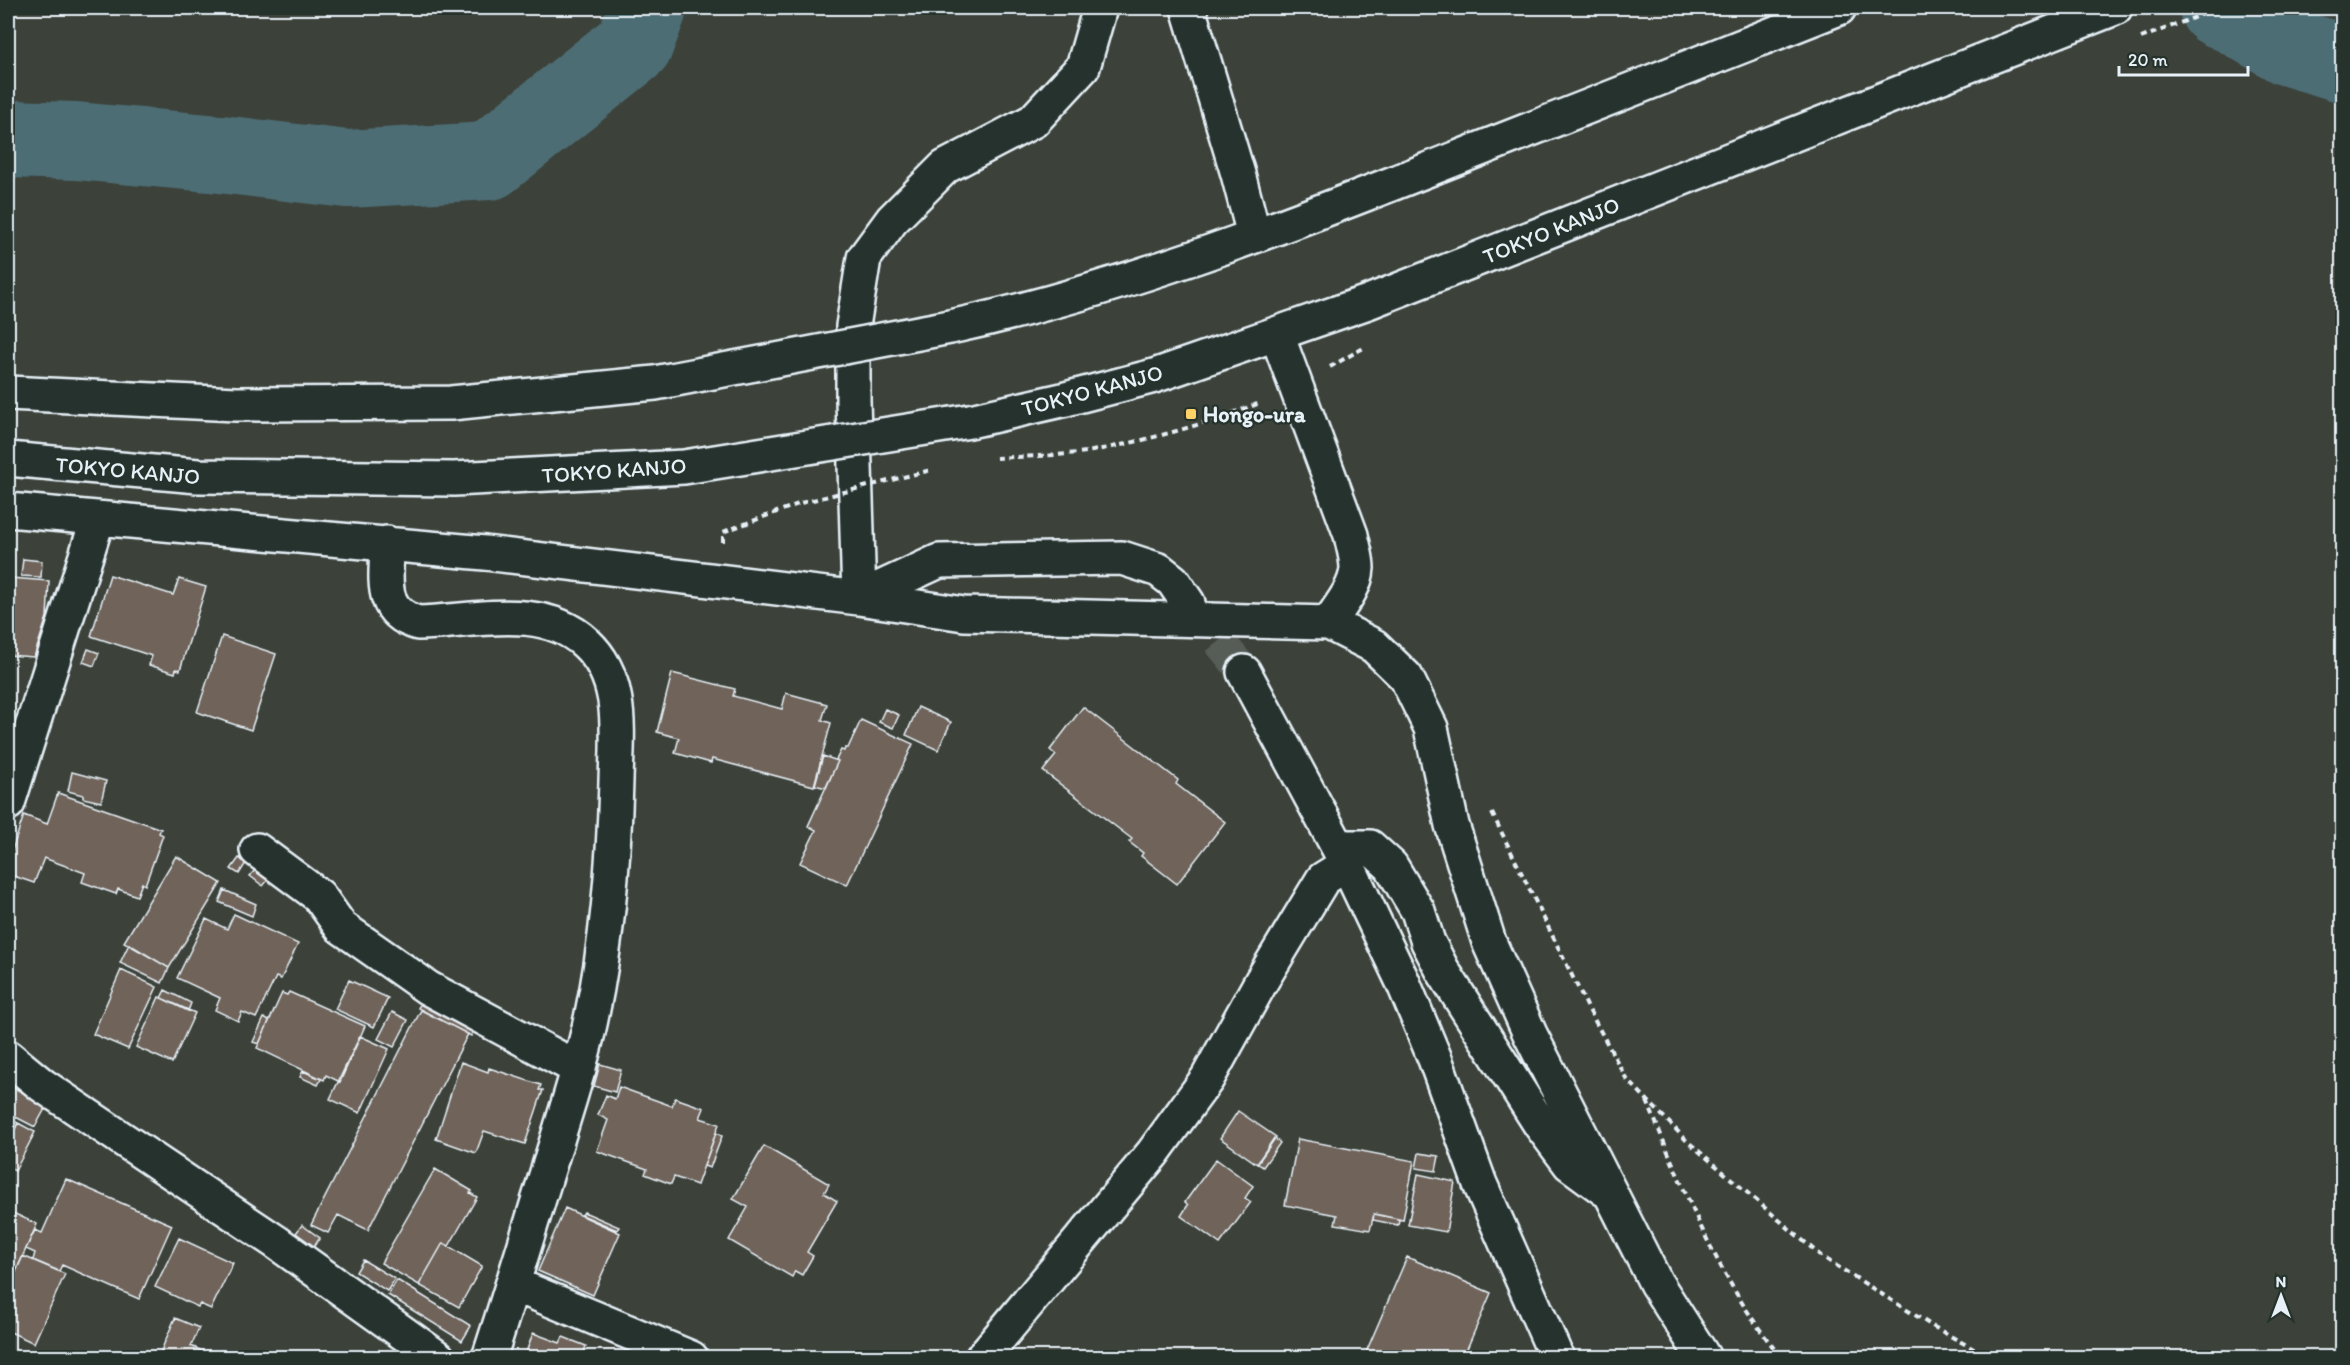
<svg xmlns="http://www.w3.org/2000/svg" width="2350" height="1365" font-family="Itim,sans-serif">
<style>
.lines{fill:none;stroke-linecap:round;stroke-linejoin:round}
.river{stroke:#4d6d74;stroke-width:78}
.building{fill:#6f645a;stroke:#e8f1f8;stroke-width:1.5}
.street-tunnel{stroke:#565c56;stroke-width:33;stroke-dasharray:33 16;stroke-linecap:butt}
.street-casing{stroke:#e8f1f8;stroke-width:38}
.highway-casing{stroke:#e8f1f8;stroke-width:38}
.path{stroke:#e8f1f8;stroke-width:4;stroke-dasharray:6 4.5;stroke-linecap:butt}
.street{stroke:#26332d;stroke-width:33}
.highway{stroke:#26332d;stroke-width:33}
.highway-bridge-casing{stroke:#e8f1f8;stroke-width:38;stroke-linecap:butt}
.path-bridge{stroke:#e8f1f8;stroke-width:4;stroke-dasharray:6 4.5;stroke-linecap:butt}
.highway-bridge{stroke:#26332d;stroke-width:33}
.poi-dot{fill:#ffd166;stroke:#26332d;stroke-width:2}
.labels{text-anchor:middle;stroke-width:4.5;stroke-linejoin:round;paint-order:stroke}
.street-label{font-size:22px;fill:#e8f1f8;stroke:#26332d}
.poi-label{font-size:22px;font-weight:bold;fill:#e8f1f8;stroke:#26332d;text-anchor:start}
</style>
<rect width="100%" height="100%" fill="#3c423a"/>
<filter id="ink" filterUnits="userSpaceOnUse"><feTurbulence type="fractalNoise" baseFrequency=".0167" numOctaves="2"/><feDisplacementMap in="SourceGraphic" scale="12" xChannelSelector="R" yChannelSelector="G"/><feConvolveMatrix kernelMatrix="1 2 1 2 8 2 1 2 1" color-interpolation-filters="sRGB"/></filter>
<g filter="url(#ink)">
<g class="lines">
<path class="river" d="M2218,8L2236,16L2289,47L2342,63
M8,139L76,141L220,154L347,169L489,161L634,45L648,8"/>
</g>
<path class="building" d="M23,559L42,561L41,577L21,576Z
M110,575L173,595L179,579L206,587L180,670L176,669L175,673L149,665L152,656L91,636Z
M10,578L49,581L47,617L34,657L8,655Z
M222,636L276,654L251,730L197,712Z
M88,649L99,653L94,666L83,662Z
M672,673L735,689L733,696L782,709L786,693L827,704L822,720L831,723L814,786L712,759L711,763L675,753L679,738L657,732Z
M918,707L951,722L938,750L906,735Z
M1083,707L1178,780L1176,784L1225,822L1177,884L1141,856L1143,853L1129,842L1132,839L1043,771L1056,755L1050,750Z
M885,709L899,715L893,728L879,722Z
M861,720L913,744L847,885L800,863L816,830L808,826L838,761L836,760L841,750L844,751L845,748H848Z
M823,756L838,761L826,788L815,785Z
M72,772L106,781L101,802L83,798V795L68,791Z
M58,793L161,829L159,833L163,835L145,885L142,883L137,896L118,889L116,894L82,882L85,873L44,858L34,883L8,874V862L24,815L47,824Z
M176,856L221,883L169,968L124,942Z
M239,858L246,863L239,874L231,869Z
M259,865L272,875L263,886L250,876Z
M224,890L256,904L252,916L219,902Z
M234,914L298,944L281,979L276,977L256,1018L242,1012L238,1021L215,1010L220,998L177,978L206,919L227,929Z
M129,944L169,968L162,983L120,963Z
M121,970L157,987L128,1049L93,1034Z
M349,980L388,998L374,1027L335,1009Z
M165,990L191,1003L188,1011L161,998Z
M289,992L365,1026L340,1082L326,1075L324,1080L257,1048L282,993L287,995Z
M159,997L195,1013L172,1063L136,1047Z
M422,1001L474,1028L471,1036L418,1008Z
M421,1010L468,1034L368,1230L338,1215L328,1233L311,1225Z
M392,1012L408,1020L394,1047L378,1039Z
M264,1018L269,1021L259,1044L253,1042Z
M360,1036L389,1049L360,1113L330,1099Z
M461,1062L488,1072L489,1068L541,1085L539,1090H543L525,1144L484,1131L476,1153L436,1139Z
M600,1064L621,1070L615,1092L594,1086Z
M303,1071L321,1079L318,1085L300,1077Z
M10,1086L47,1105L35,1127L8,1113V1091Z
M619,1087L672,1106L675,1098L704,1108L700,1118L719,1124L697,1185L674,1177L671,1184L645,1174L647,1169L597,1151L608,1120L598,1115L606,1095L615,1099Z
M1238,1111L1276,1137L1257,1164L1220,1138Z
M8,1118L18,1123L8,1144Z
M18,1123L35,1132L15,1171L8,1167V1152L14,1141L10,1138Z
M716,1133L722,1136L710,1168L704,1166Z
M1274,1138L1280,1143L1263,1167L1257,1163Z
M1298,1139L1414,1161L1403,1220L1374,1214L1370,1230L1335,1224L1337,1215L1285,1205Z
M764,1146L829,1184L824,1193L837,1201L807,1252L813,1256L802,1275L795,1271L792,1277L729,1240L748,1207L733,1199Z
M1419,1153L1439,1156L1436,1171L1416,1168Z
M1216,1159L1253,1186L1245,1198L1251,1202L1220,1244L1181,1216L1188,1205L1185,1202Z
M435,1169L472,1191L470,1193L477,1197L449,1246L443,1243L419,1285L381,1263Z
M1418,1174L1455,1182L1446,1232L1408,1225Z
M66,1179L172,1225L139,1299L62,1265L59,1271L33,1260L35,1253L26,1249L35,1230L42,1233Z
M565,1208L620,1233L593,1295L538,1271Z
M584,1212L619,1227L617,1230L582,1215Z
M13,1213L37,1224L12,1280L8,1278V1226Z
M1374,1214L1399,1219L1398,1225L1373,1220Z
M302,1225L320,1238L314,1246L296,1233Z
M179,1238L233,1263L211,1309L200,1304L198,1307L155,1287Z
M443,1243L482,1266L459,1307L419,1285Z
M23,1256L65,1274L34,1343L8,1331V1290Z
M1407,1257L1491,1293L1463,1358L1364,1357Z
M363,1260L395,1279L387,1291L356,1272Z
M397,1280L471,1326L462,1341L388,1295Z
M175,1318L199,1328L191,1346L218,1358H158Z
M533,1333L560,1343L563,1337L586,1346L584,1352L599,1358H524Z"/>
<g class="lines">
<path class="street-tunnel" d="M1188,603L1244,672"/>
<g class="street-casing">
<path id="street" d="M1188,8L1238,174L1254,235
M1277,335L1351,535C1353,545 1357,558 1357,568C1356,588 1339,607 1329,623
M8,510L485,553L859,598L964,614L1329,623L1374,646L1406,677L1431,728L1452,825L1489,942L1530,1034L1656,1283L1704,1358
M387,543C387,577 377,611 418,623C473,622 542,602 586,643C625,679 617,734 616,781C614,859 608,938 592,1014C583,1060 568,1103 555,1147C533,1217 512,1288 489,1358
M859,598L853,400V326L864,258L892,220L945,167L1033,121L1083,67L1100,8
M859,598L939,561L1122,558L1159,570L1173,581L1188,603
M8,803L98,518
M1338,847H1370L1391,866L1418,911L1428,942L1443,971L1540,1124L1570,1164L1604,1189
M257,850L319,896L341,927L391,962L428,988L579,1069
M1347,864L1403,982L1435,1059L1480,1184L1557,1358
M8,1057L42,1085L276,1242L438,1358
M513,1284L691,1358
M982,1358L1153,1153L1207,1079L1262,980L1323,879L1347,864L1244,672"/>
</g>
<g class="highway-casing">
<path id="highway" d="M950,327C1117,291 1278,229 1437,166C1571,113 1705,60 1839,8
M970,421L1062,400L1154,376L1368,302L2115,8"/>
</g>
<path class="path" d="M2141,38L2219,8
M1330,367L1365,347
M996,458C1027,456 1061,456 1092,451C1150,440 1205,424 1260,403
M723,542V532L801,503
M1492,813L1589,1010L1626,1078L1686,1140L1821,1256L1934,1327L1990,1358
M1647,1101C1684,1190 1719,1283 1782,1358"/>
<use href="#street" class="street"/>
<use href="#highway" class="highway"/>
<g class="highway-bridge-casing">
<path id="highway-bridge" d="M8,393L236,404L451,403L655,383L950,327
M8,459L198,476L454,479L684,467L970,421"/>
</g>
<path class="path-bridge" d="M801,503L931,470"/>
<use href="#highway-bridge" class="highway-bridge"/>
</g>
</g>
<rect class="poi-dot" x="1185" y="408" width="12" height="12" rx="3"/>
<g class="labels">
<g class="street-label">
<text transform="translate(1551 230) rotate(-22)" y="8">TOKYO KANJO</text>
<text transform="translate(1092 390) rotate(-15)" y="8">TOKYO KANJO</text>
<text transform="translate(128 470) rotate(5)" y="8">TOKYO KANJO</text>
<text transform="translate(614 470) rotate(-4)" y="8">TOKYO KANJO</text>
</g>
<g class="poi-label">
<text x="1203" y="422">Hongo-ura</text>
</g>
</g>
<rect width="2350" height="1365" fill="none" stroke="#26332d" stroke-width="30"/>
<rect x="15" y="15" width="2320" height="1335" fill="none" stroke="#e8f1f8" stroke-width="2" filter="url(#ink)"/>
<g transform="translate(2281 1296)" stroke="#26332d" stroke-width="4.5" paint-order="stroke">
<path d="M0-4.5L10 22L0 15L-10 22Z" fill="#e8f1f8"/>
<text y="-9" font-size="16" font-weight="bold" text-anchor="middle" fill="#e8f1f8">N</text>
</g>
<path d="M2119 66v9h129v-9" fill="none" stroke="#e8f1f8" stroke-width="3"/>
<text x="2128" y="66" font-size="18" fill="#e8f1f8" stroke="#26332d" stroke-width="4.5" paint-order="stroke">20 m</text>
</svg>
